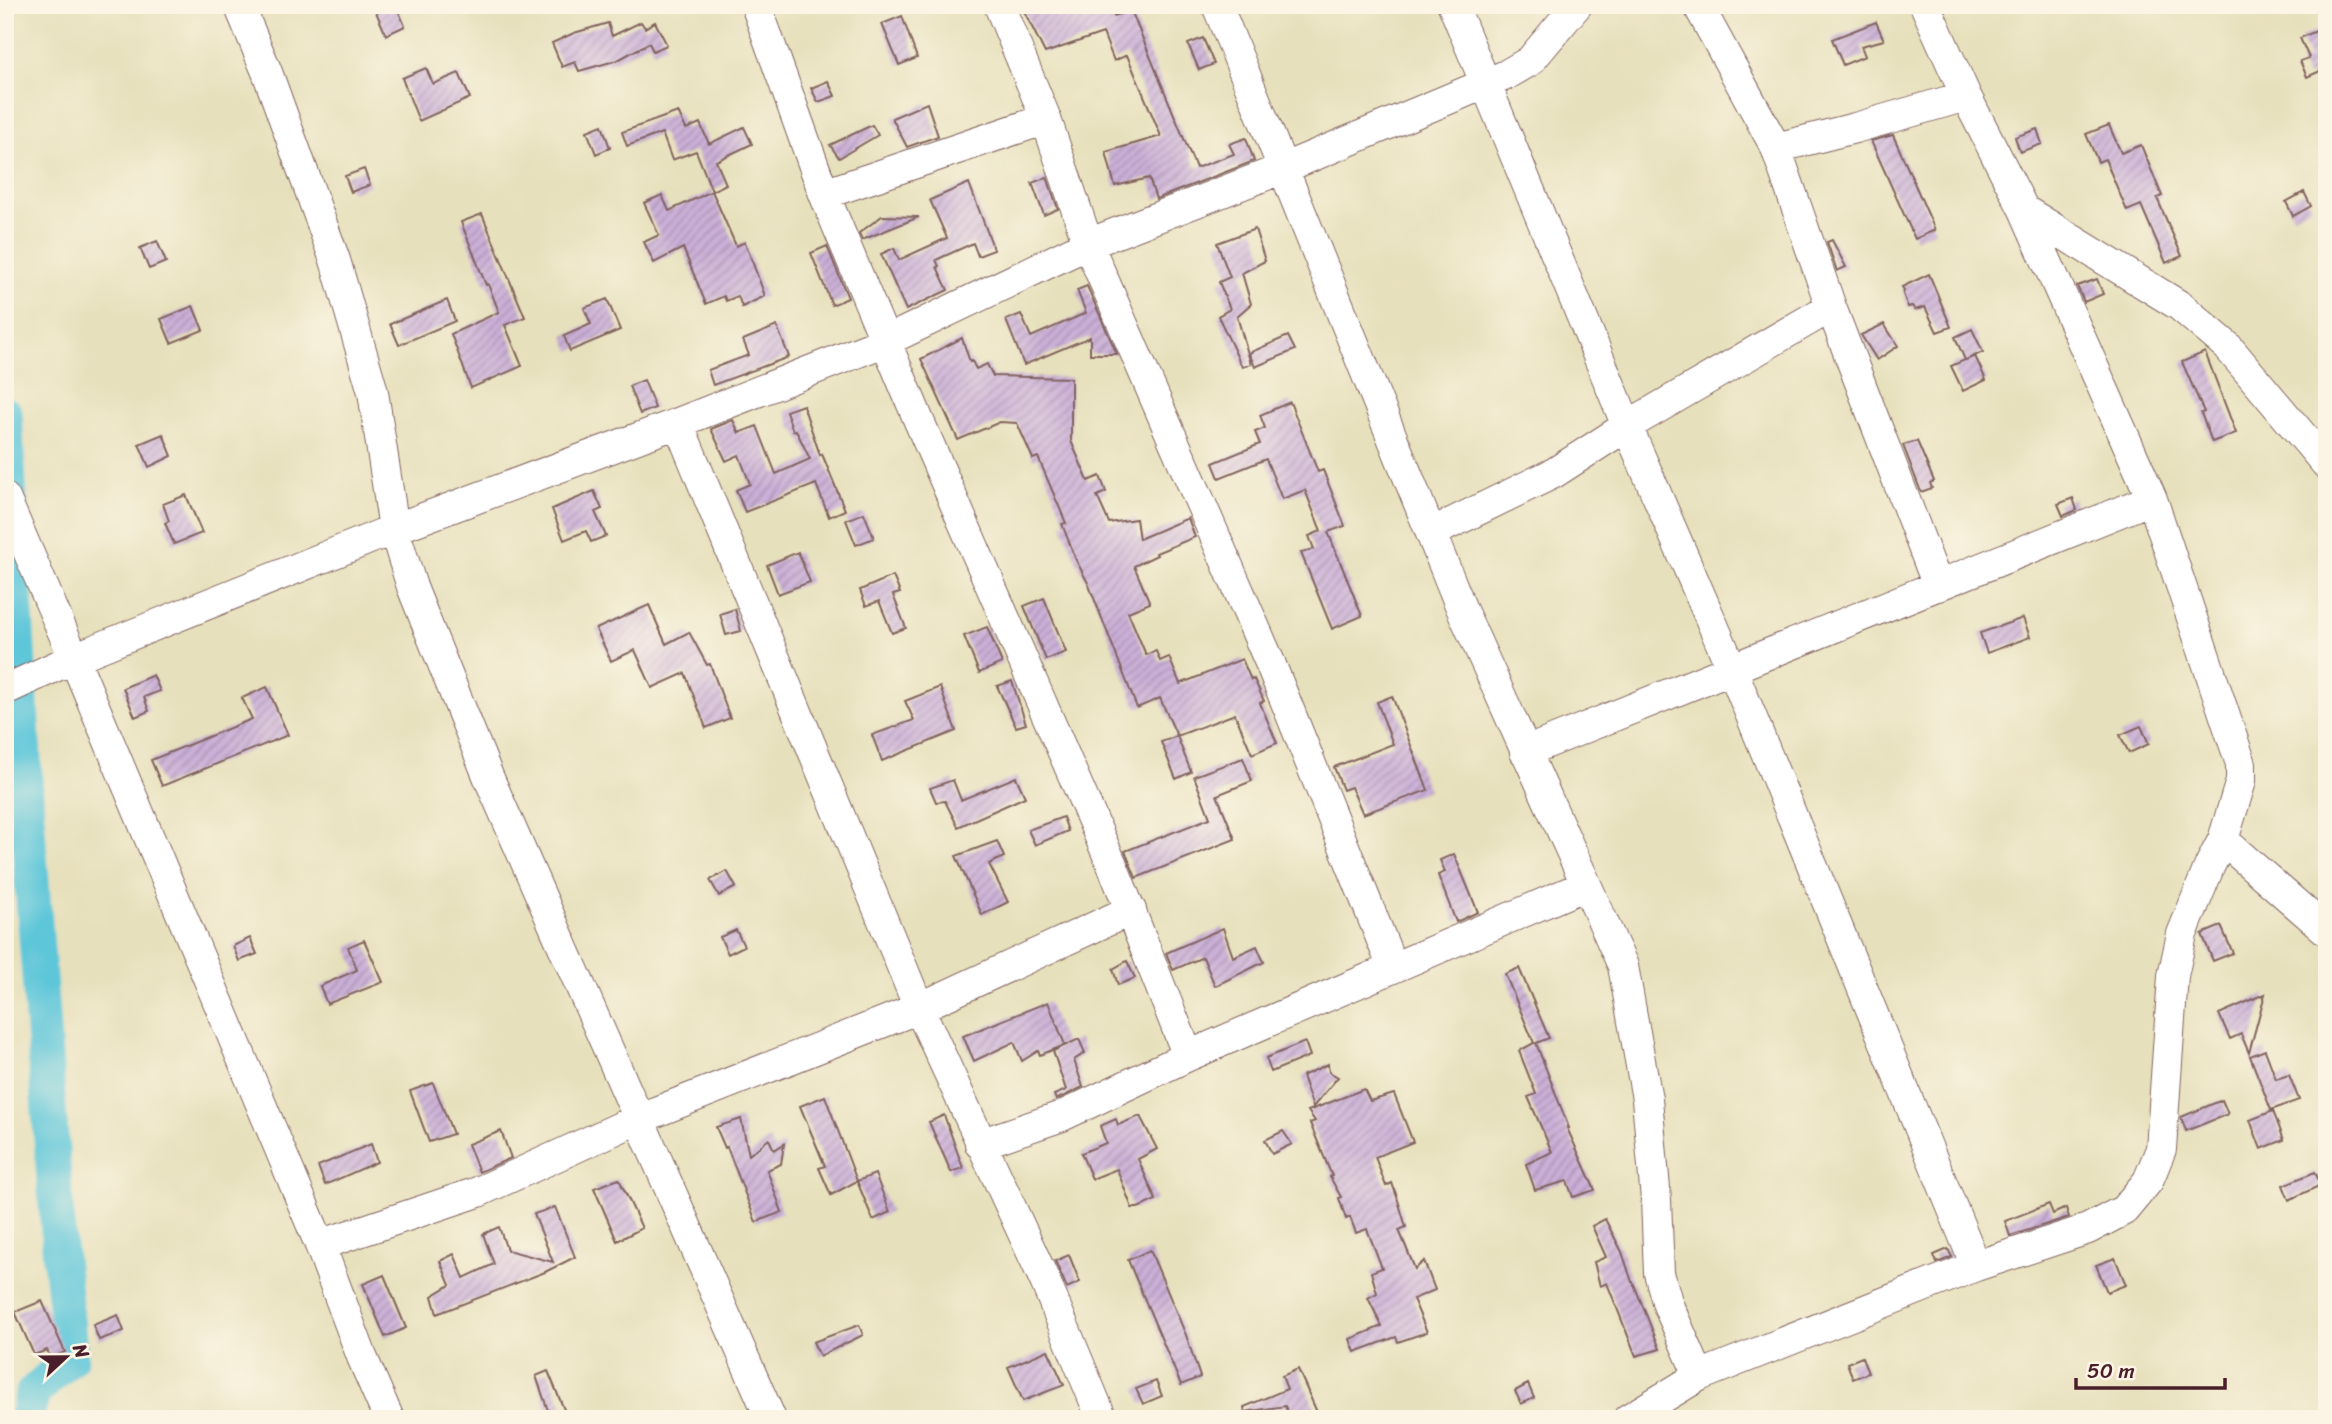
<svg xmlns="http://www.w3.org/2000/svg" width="2332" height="1424" font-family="Sriracha,sans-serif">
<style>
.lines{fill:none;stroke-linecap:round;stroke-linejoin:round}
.river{stroke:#5dc6d9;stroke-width:35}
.building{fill:url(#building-hatch)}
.minor-casing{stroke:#81635e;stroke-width:32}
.minor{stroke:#fff;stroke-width:30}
</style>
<defs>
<pattern id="building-hatch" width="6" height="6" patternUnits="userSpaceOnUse" patternTransform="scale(1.75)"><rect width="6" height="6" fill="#cbb0d8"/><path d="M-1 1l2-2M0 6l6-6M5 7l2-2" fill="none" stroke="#a78faf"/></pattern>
</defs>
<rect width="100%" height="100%" fill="#fcf5e5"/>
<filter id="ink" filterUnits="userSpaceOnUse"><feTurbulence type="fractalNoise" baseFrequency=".0143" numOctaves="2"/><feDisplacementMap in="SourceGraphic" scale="14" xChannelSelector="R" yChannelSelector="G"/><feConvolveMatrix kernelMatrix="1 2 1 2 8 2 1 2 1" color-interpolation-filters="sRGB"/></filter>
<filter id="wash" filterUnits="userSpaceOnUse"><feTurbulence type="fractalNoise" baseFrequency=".00686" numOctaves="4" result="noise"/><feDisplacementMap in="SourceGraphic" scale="28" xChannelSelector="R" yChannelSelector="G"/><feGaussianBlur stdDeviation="1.57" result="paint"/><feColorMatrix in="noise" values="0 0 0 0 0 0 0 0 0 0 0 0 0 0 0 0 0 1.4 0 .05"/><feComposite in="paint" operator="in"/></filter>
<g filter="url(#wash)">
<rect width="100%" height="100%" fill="#e7e0bc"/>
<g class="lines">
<path class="river" d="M5,414L27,815L60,1259L71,1357L33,1393L26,1419"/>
</g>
<g id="blocks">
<path class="building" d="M373,5H396L405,26L386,35Z
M1021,5H1109L1114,16L1131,10L1196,168L1234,154L1229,144L1246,138L1254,161L1156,199L1149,178L1115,186L1106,152L1161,136L1127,55L1114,61L1103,33L1045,53Z
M902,16L917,58L899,65L882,24Z
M641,22L645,28L655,22L667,45L653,51L649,43L618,60L579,71L575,62L562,67L552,43L574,33L608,23L612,36Z
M1876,22L1884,40L1861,46L1865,56L1843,65L1832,39Z
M2316,31L2327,56V68L2307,77L2300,61L2309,58L2300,38Z
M1203,38L1214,64L1199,70L1188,44Z
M426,68L433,84L459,73L470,98L419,121L402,78Z
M828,81L835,96L818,102L811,88Z
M927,103L938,136L907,147L892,118Z
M678,112L686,129L700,123L709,144L744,127L752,144L716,161L726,184L712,191L696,151L672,160L662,133L627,146L622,132Z
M602,125L610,148L596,154L587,131Z
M872,125L878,135L839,158L830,145Z
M2109,125L2121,153L2141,145L2162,196L2157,198L2182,256L2166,263L2141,205L2127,211L2105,159L2098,162L2086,134Z
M2037,129L2042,144L2020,152L2015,137Z
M1893,135L1935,230L1915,239L1871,141Z
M364,169L370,185L351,192L345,176Z
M1047,177L1058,209L1044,215L1032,183Z
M969,183L994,250L978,256L973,243L936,260L939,266L937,267L948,290L906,310L881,254L894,248L899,260L947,238L930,200Z
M712,191L736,246L745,242L765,296L742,307L738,296L726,301L724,296L706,304L683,248L654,263L644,242L659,235L644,203L662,195L669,211Z
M2304,192L2311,206L2293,216L2286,202Z
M482,214L525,317L505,325L522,366L471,388L451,334L499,312L488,284L486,285L461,222Z
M882,216L919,217L862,240L859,233Z
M1255,229L1265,261L1242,273L1251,304L1237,316L1251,364L1242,367L1218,316L1230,309L1219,282L1230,277L1217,243Z
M1832,240L1846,267L1837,271L1827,242Z
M157,241L166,262L149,269L140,248Z
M827,246L848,298L832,305L811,253Z
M1929,274L1951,327L1937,332L1925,307L1915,310L1912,306L1908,307L1903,294L1904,290L1902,287Z
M2097,279L2103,294L2084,302L2077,286Z
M1087,286L1117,354H1090V337L1024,365L1006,320L1021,314L1031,337L1086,313L1077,290Z
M607,299L620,330L570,351L564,336L591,324L584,308Z
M447,300L455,321L399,345L390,324Z
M193,306L203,330L171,343L161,319Z
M1884,324L1898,346L1877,360L1861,335Z
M777,326L789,357L713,385L708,370L749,355L743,340Z
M1972,329L1983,352L1966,360L1975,356L1986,380L1963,391L1951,366L1965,360L1955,337Z
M1288,336L1295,350L1255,367L1249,353Z
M962,338L970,362L972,361L976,369L987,364L993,376L1071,378V441L1088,481L1100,476L1106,492L1097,496L1109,523L1136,519L1139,539L1188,518L1195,537L1156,553L1157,555L1134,566L1150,603L1128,612L1146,655L1156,651L1160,661L1169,657L1180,684L1242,659L1251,680L1254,679L1264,701L1260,703L1277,743L1252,754L1235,714L1177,736L1160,698L1137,708L1088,583L1076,560L1062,524L1066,523L1038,457L1033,459L1017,423L1000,422L958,440L921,359Z
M2205,352L2236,433L2212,442L2201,413L2204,412L2182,362Z
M644,380L655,408L640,414L629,386Z
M1290,402L1318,472L1323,470L1345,526L1328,532L1362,616L1332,629L1301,553L1314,549L1309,536L1321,531L1305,490L1282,499L1266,459L1219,478L1213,463L1260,444L1255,432L1265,428L1260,415Z
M803,405L820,455L822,454L845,510L829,517L816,484L745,512L736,490L750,484L739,455L726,461L711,429L733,420L739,433L757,426L776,474L810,459L796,430L793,431L786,411Z
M163,434L172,456L149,467L139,444Z
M1917,441L1934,481L1930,483L1932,488L1921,492L1903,445Z
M594,491L602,509L595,512L606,536L591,542L586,531L564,540L552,509Z
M186,495L202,533L174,544L165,523L169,521L163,504Z
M2073,498L2077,510L2063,516L2058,504Z
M864,513L874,538L856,545L846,520Z
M798,552L810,582L778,594L767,565Z
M893,576L900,593L893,595L906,628L892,633L879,601L866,606L860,590Z
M1044,598L1066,652L1046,660L1024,606Z
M649,605L666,644L689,632L707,665L710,664L730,718L706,728L685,673L652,688L635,650L611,661L596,629Z
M735,609L741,631L726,635L720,614Z
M2023,618L2030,637L1987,653L1980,633Z
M987,627L1002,663L979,673L964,636Z
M153,675L160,691L144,697L149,711L135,717L123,688Z
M1012,681L1026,724L1016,727L997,686Z
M267,687L288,735L162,786L151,760L252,719L242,698Z
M940,687L956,731L882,761L872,735L914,720L905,701Z
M1392,696L1428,790L1363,814L1351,787L1343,790L1334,767L1393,744L1377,702Z
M2141,726L2149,744L2129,753L2120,735Z
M1177,736L1191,772L1176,779L1161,742Z
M1243,758L1252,781L1217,795L1235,839L1136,878L1125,851L1210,818L1194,776Z
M1016,777L1025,797L958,827L945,801L936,802L930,788L953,780L961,800Z
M1063,817L1068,831L1035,845L1028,830Z
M997,841L1004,857L989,864L1008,902L982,915L956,856Z
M1454,854L1478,912L1456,922L1438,875L1445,872L1440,860Z
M727,871L736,887L719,896L710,880Z
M2221,926L2233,953L2213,961L2202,934Z
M1223,928L1233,957L1257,946L1264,962L1215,986L1203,957L1173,970L1166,953Z
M736,930L744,946L728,954L720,937Z
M250,938L257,954L239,961L233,946Z
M364,940L383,982L327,1004L320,986L357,970L348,947Z
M1127,961L1135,978L1118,985L1113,969Z
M1519,968L1549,1038L1536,1043L1569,1128H1567L1595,1190L1573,1197L1567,1181L1535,1190L1526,1164L1552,1152L1528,1097L1536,1094L1519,1051L1534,1043L1505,974Z
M2265,994L2249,1053L2241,1034L2230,1039L2219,1014Z
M1048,1002L1065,1045L1040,1055L1038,1051L1022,1061L1014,1042L974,1061L963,1036Z
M1079,1039L1085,1053L1074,1060L1083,1087L1056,1100L1054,1095L1066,1090L1053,1051Z
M1305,1042L1310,1056L1271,1072L1266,1058Z
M2265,1050L2276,1079L2289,1075L2299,1100L2271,1110L2250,1056Z
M1328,1064L1329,1072L1338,1077L1313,1107L1302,1076Z
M433,1083L453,1134L429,1142L410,1091Z
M1364,1089L1370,1101L1394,1094L1413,1142L1375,1157L1386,1186L1392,1183L1397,1197L1406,1227L1399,1230L1415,1269L1424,1261L1435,1290L1413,1299L1427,1332L1398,1342L1396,1337L1355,1352L1350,1339L1382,1326L1368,1298L1377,1293L1371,1272L1382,1268L1367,1229L1356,1233L1350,1217L1346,1219L1339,1198L1341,1197L1330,1177L1332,1176L1310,1123L1315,1121L1308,1111Z
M825,1096L857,1181L831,1195L819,1168L825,1166L800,1106Z
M2222,1100L2228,1114L2186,1131L2181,1117Z
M2273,1111L2284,1140L2261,1149L2250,1120Z
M944,1115L963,1168L951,1172L929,1122Z
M1140,1116L1157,1149L1138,1159L1156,1200L1138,1208H1132L1117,1169L1092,1179L1081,1153L1106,1143L1100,1126L1116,1119L1118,1125Z
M741,1119L749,1155L769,1139L774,1150L784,1144L781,1164L767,1170L782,1212L756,1222L727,1147L725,1148L716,1127Z
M501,1131L511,1158L479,1172L468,1144Z
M1283,1131L1292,1144L1272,1154L1265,1140Z
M371,1144L377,1162L325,1185L318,1166Z
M2315,1172L2321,1185L2289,1200L2283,1185Z
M875,1174L890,1212L873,1220L857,1181Z
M619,1179L642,1228L617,1241L594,1188Z
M2049,1204L2053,1214L2066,1208L2069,1217L2010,1236L2005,1221Z
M555,1207L575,1257L545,1272L437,1314L432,1296L450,1285L440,1261L454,1254L464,1278L494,1264L483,1234L499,1227L507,1250L553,1262L534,1214Z
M1605,1219L1622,1252L1632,1282H1633L1660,1349L1636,1356L1607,1283L1600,1286L1594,1262L1606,1257L1592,1226Z
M1948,1249L1952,1257L1937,1263L1934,1255Z
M1150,1250L1186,1335L1200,1377L1181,1385L1128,1260Z
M1069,1255L1080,1282L1067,1288L1055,1261Z
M2115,1258L2126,1285L2107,1292L2096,1265Z
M384,1275L406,1328L385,1337L363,1284Z
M42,1301L65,1352L51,1358L47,1350L34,1355L15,1312Z
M118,1315L124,1331L99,1340L93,1325Z
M859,1325L863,1335L820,1356L813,1342Z
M1048,1350L1064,1385L1023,1401L1008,1367Z
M1862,1357L1868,1373L1853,1379L1847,1363Z
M1298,1369L1320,1419H1291L1285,1406L1245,1412L1244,1407L1287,1389L1282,1376Z
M548,1371L568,1419H551L536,1376Z
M1156,1381L1162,1396L1143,1404L1136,1389Z
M1528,1384L1534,1398L1521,1404L1515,1391Z"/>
</g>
</g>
<g filter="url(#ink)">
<use href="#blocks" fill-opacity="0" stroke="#81635e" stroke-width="2"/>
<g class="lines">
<g class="minor-casing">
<path id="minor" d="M239,5L267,72L335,260L373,392L394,529L678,423L886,341L1088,244L1284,168L1506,75L1530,61L1577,5
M756,5L824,194L919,421L1113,867L1188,1056
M999,5L1046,119L1088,244L1271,665L1393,968
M1217,5L1462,610L1623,966L1647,1099L1656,1200L1659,1273L1668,1305L1699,1376
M1453,5L1627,426L1732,669L1976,1266
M1698,5L1776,148L1831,307L1938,586
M1925,5L1966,96
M824,194L1046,119
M2024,210L2180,306L2227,346L2327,465
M678,423L919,1008L1045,1281L1102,1419
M5,498L74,658L394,529L412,587L488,776L771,1419
M1431,533L1554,473L1627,426L1831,307
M5,690L74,658L320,1245L362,1357L389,1419
M1525,752L2152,499
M2223,840L2327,931
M980,1144L1062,1116L1188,1056L1586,885
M320,1245L478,1192L638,1119L919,1008L1131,910
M1628,1419L1699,1376L1976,1266L2088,1229L2124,1210L2148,1181L2161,1149L2173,976L2182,934L2210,865L2223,840L2241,781V764L2152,499L2024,210L1966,96L1855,128L1776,148"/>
</g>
<use href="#minor" class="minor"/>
</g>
</g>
<rect width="2332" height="1424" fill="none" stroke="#fcf5e5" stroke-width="28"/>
<g transform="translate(66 1357) rotate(68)" stroke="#fcf5e5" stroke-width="5" paint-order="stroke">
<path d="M0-5L12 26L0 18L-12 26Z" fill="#4a1f2b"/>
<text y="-10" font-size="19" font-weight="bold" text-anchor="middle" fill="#4a1f2b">N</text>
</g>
<path d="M2076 1378v10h149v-10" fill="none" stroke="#4a1f2b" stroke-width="3.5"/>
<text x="2087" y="1378" font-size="21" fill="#4a1f2b" stroke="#fcf5e5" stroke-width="5" paint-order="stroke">50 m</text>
</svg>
